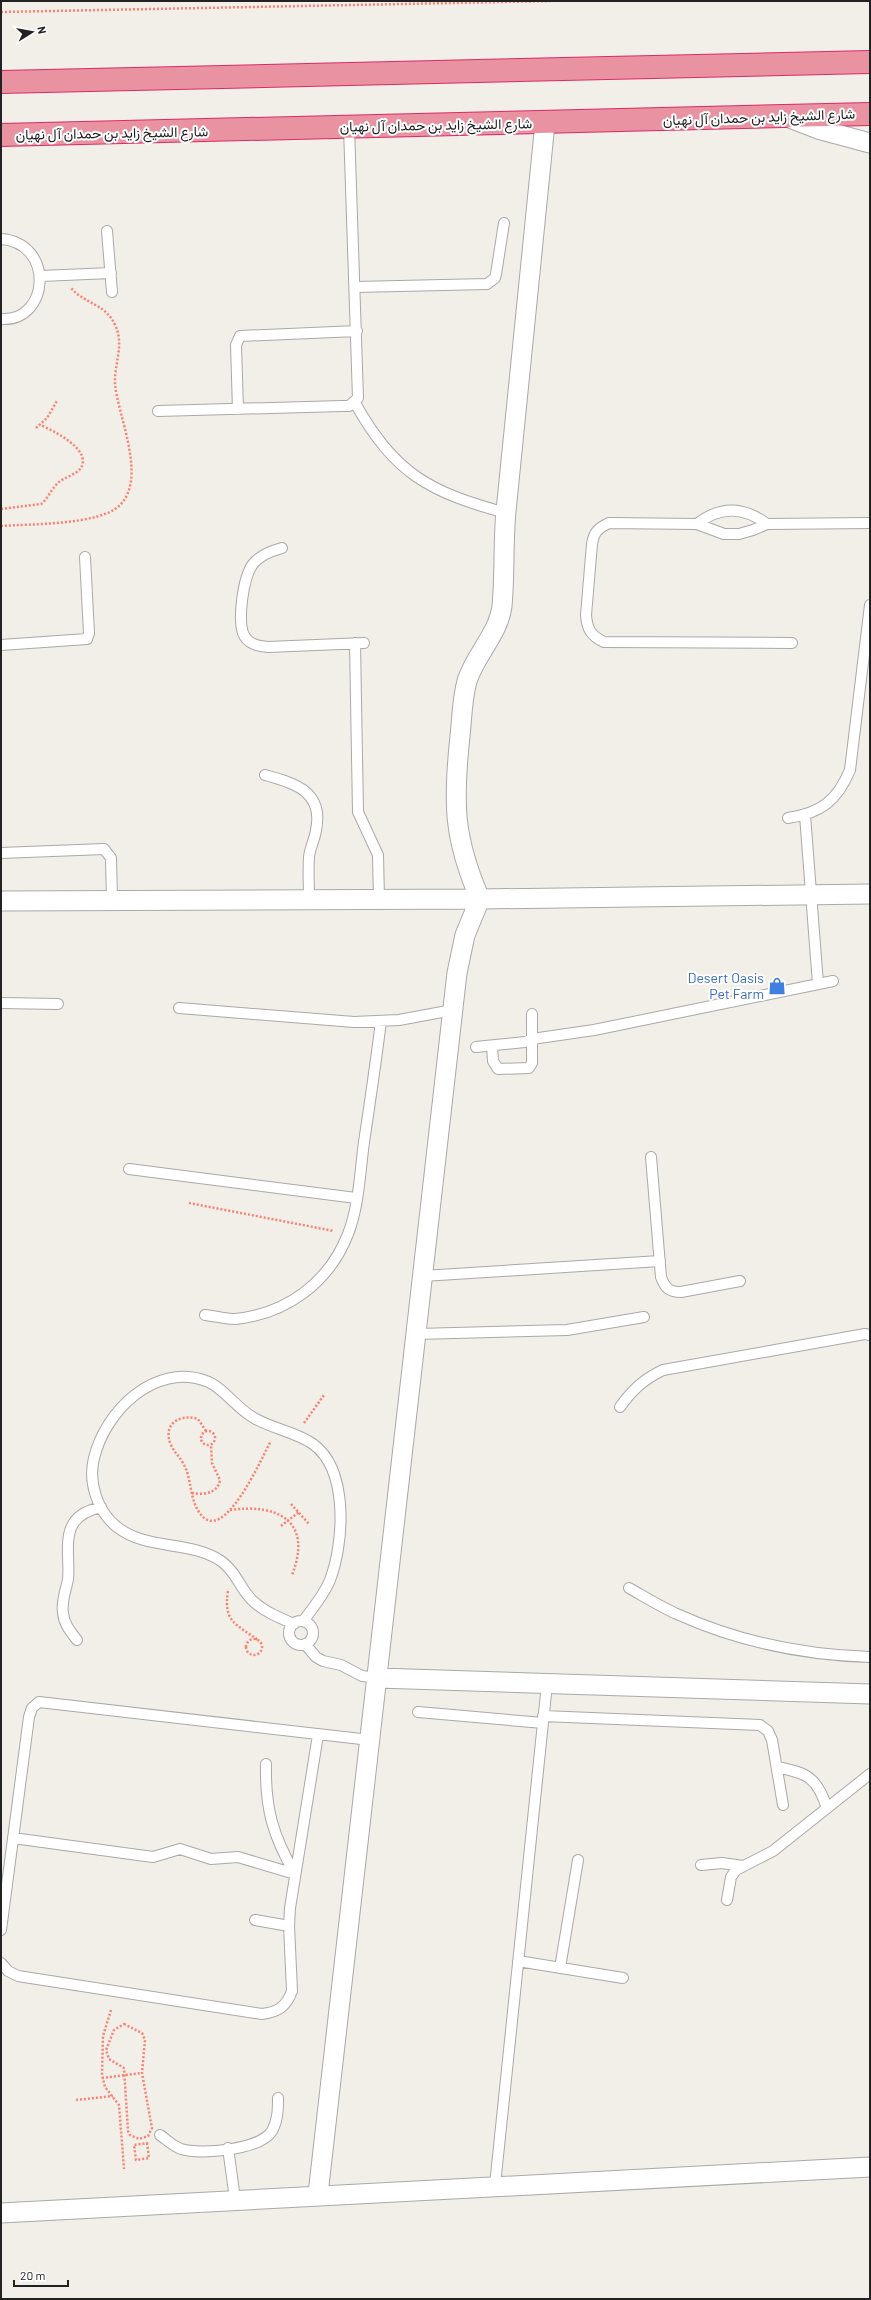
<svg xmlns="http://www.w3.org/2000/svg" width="871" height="2300" font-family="Barlow,Vazirmatn,sans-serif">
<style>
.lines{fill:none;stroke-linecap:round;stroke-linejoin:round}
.lane-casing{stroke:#a9a9a9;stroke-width:12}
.street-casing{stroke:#a9a9a9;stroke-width:21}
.highway-casing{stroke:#dc2a67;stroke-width:24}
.path{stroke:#fa8072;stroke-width:2.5;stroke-dasharray:2 2;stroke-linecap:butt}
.lane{stroke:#fff;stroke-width:10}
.street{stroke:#fff;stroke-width:19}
.highway{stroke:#e892a2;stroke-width:22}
.labels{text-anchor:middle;stroke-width:4;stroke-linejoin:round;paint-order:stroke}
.street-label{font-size:14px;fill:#222;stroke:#fff}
.shop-label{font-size:14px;fill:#366cbe;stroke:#fff;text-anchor:end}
</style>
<rect width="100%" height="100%" fill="#f2efe9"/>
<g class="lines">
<g class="lane-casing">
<path id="lane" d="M107,231L112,292
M1,239C55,243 50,322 1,319
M41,276L111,273
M355,287L487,284L495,278L496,274L504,223
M355,403C395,474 429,492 506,513
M238,409L236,345L240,336L357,331
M158,411L342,406H349L358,398L349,127
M697,524C720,506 743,506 767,524L753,530L739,534H724L697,524L609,523C598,528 594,532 592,544L586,615C587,629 591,636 604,642L792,643
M767,524L870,523
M282,548C271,551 260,555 253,564C243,577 238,618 243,633C247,644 258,646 268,647L364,643
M355,643L358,812L378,855L379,899
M1,645L87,639L89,633L85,557
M265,775C295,783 324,792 316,830C315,839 310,847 309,857C308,871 309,885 309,900
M805,815L818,984
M788,818C821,813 837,801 850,770L870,605
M1,853L104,849L111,858L112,900
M1,1003L58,1004
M179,1008L354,1022L399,1020L453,1010
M492,1046L493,1061L498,1069L529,1068L532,1063V1014
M476,1047L525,1042L532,1039L594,1030L833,981
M651,1157L661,1277C665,1288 669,1292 681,1292L740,1281
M129,1169L356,1198
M423,1276L660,1261
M205,1315C215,1316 226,1319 235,1319C286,1314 329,1283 348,1234C359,1206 360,1172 364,1142C370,1102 376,1062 381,1021
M417,1334L567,1330L644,1317
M620,1407C632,1390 644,1379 663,1370L865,1334L870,1335
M629,1588C645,1597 661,1607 677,1614C739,1642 803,1655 870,1657
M289 1633a12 12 0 1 1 24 0a12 12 0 1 1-24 0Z
M294,1624C280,1618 265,1612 254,1602C240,1590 237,1572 221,1561C190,1540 148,1551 117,1527C97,1511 88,1482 94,1458C105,1412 154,1362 206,1381C222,1386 237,1409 254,1418C273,1429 296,1432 313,1444C349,1470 344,1543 330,1580C324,1595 313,1608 303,1621
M77,1640C70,1631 64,1624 63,1613C61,1602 66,1590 68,1579C70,1563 64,1539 73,1524C79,1514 89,1510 101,1507
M305,1644L316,1657L323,1661L341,1665L362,1676L378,1678
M418,1712L543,1723
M543,1716L760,1725L768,1731L772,1740L783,1805
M266,1764C265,1809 273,1836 295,1874
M777,1767C807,1773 817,1777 827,1808
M13,1838L153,1857L180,1849L211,1859L238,1857L295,1874
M701,1865L722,1863L743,1866
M727,1900L731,1877L736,1870L773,1851L870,1774
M255,1920L289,1926
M1,1930L29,1717L32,1708L39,1702L370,1740
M518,1961L623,1978
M1,1963L8,1971L18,1976L262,2014C278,2012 286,2007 292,1991L289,1926L290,1908L318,1735
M560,1968L578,1860
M160,2135C167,2140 173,2146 181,2149C201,2155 260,2150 272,2131C278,2120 278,2109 278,2098
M228,2148L235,2199
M495,2185L547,1684"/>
</g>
<g class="street-casing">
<path id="street" d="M787,117L818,129L870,143
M1,901L480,899L870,894
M378,1678L870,1694
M318,2194L457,973L465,935L480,899C453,837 453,802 460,736C462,718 462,699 467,681C475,655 499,633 502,606C505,574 503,542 506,511C518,381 532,252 545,123
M1,2213L870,2167"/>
</g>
<g class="highway-casing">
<path id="highway" d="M1,82L870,62
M1,135L870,114"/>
</g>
<path class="path" d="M1,12L552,1
M36,428L47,418L57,401
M1,509L41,504C48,499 51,489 58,483C64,477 76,475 81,468C92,449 53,431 41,425
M1,526C29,524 99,525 119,506C148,479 118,417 115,384C114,365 124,346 116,327C106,303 86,305 71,288
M189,1203L334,1231
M304,1423L324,1395
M201 1438a7 7 0 1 1 14 0a7 7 0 1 1-14 0Z
M206,1431L198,1419C179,1413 162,1425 171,1445C174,1452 179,1456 183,1463C192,1478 189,1497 199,1512C223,1550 263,1454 271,1441
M192,1493C202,1495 218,1494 220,1480L212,1463L211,1445
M291,1504L309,1524
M230,1510C279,1503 313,1522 292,1575
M281,1526L299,1512
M228,1591C223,1622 236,1624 258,1640
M246 1647a8 8 0 1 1 16 0a8 8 0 1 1-16 0Z
M111,2010L103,2036L102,2075L105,2087L119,2105L124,2169
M124,2024L142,2033L145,2040L142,2073L152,2128L148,2136L139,2139L130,2135L128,2131L124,2068L109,2059L106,2050L114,2030Z
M102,2078L142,2073
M76,2100L113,2096
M147,2143L149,2158L136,2160L134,2145Z"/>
<use href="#lane" class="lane"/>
<use href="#street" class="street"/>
<use href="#highway" class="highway"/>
</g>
<defs>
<g id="shop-bare" transform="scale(1.38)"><path d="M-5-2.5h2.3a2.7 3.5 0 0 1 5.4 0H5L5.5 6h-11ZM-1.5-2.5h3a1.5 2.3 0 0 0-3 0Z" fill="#3f7fe0" stroke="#fff" stroke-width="2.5" paint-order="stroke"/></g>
</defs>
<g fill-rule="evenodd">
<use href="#shop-bare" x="777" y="986"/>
</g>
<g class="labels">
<g class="street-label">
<text transform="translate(759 117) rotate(-2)" y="5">شارع الشيخ زايد بن حمدان آل نهيان</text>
<text transform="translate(436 125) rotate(-1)" y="5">شارع الشيخ زايد بن حمدان آل نهيان</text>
<text transform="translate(112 133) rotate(-1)" y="5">شارع الشيخ زايد بن حمدان آل نهيان</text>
</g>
<g class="shop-label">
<text x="764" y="983">Desert Oasis<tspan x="764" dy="16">Pet Farm</tspan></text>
</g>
</g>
<rect width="871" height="2300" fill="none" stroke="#222222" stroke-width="4"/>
<g transform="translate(32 32) rotate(79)" stroke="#ffffff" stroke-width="3" paint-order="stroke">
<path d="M0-3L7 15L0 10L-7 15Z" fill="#222222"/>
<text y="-6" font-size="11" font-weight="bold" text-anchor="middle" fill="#222222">N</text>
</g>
<path d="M14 2280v6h54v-6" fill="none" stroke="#222222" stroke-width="2"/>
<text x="20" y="2280" font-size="12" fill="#222222" stroke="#ffffff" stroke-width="3" paint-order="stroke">20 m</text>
</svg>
